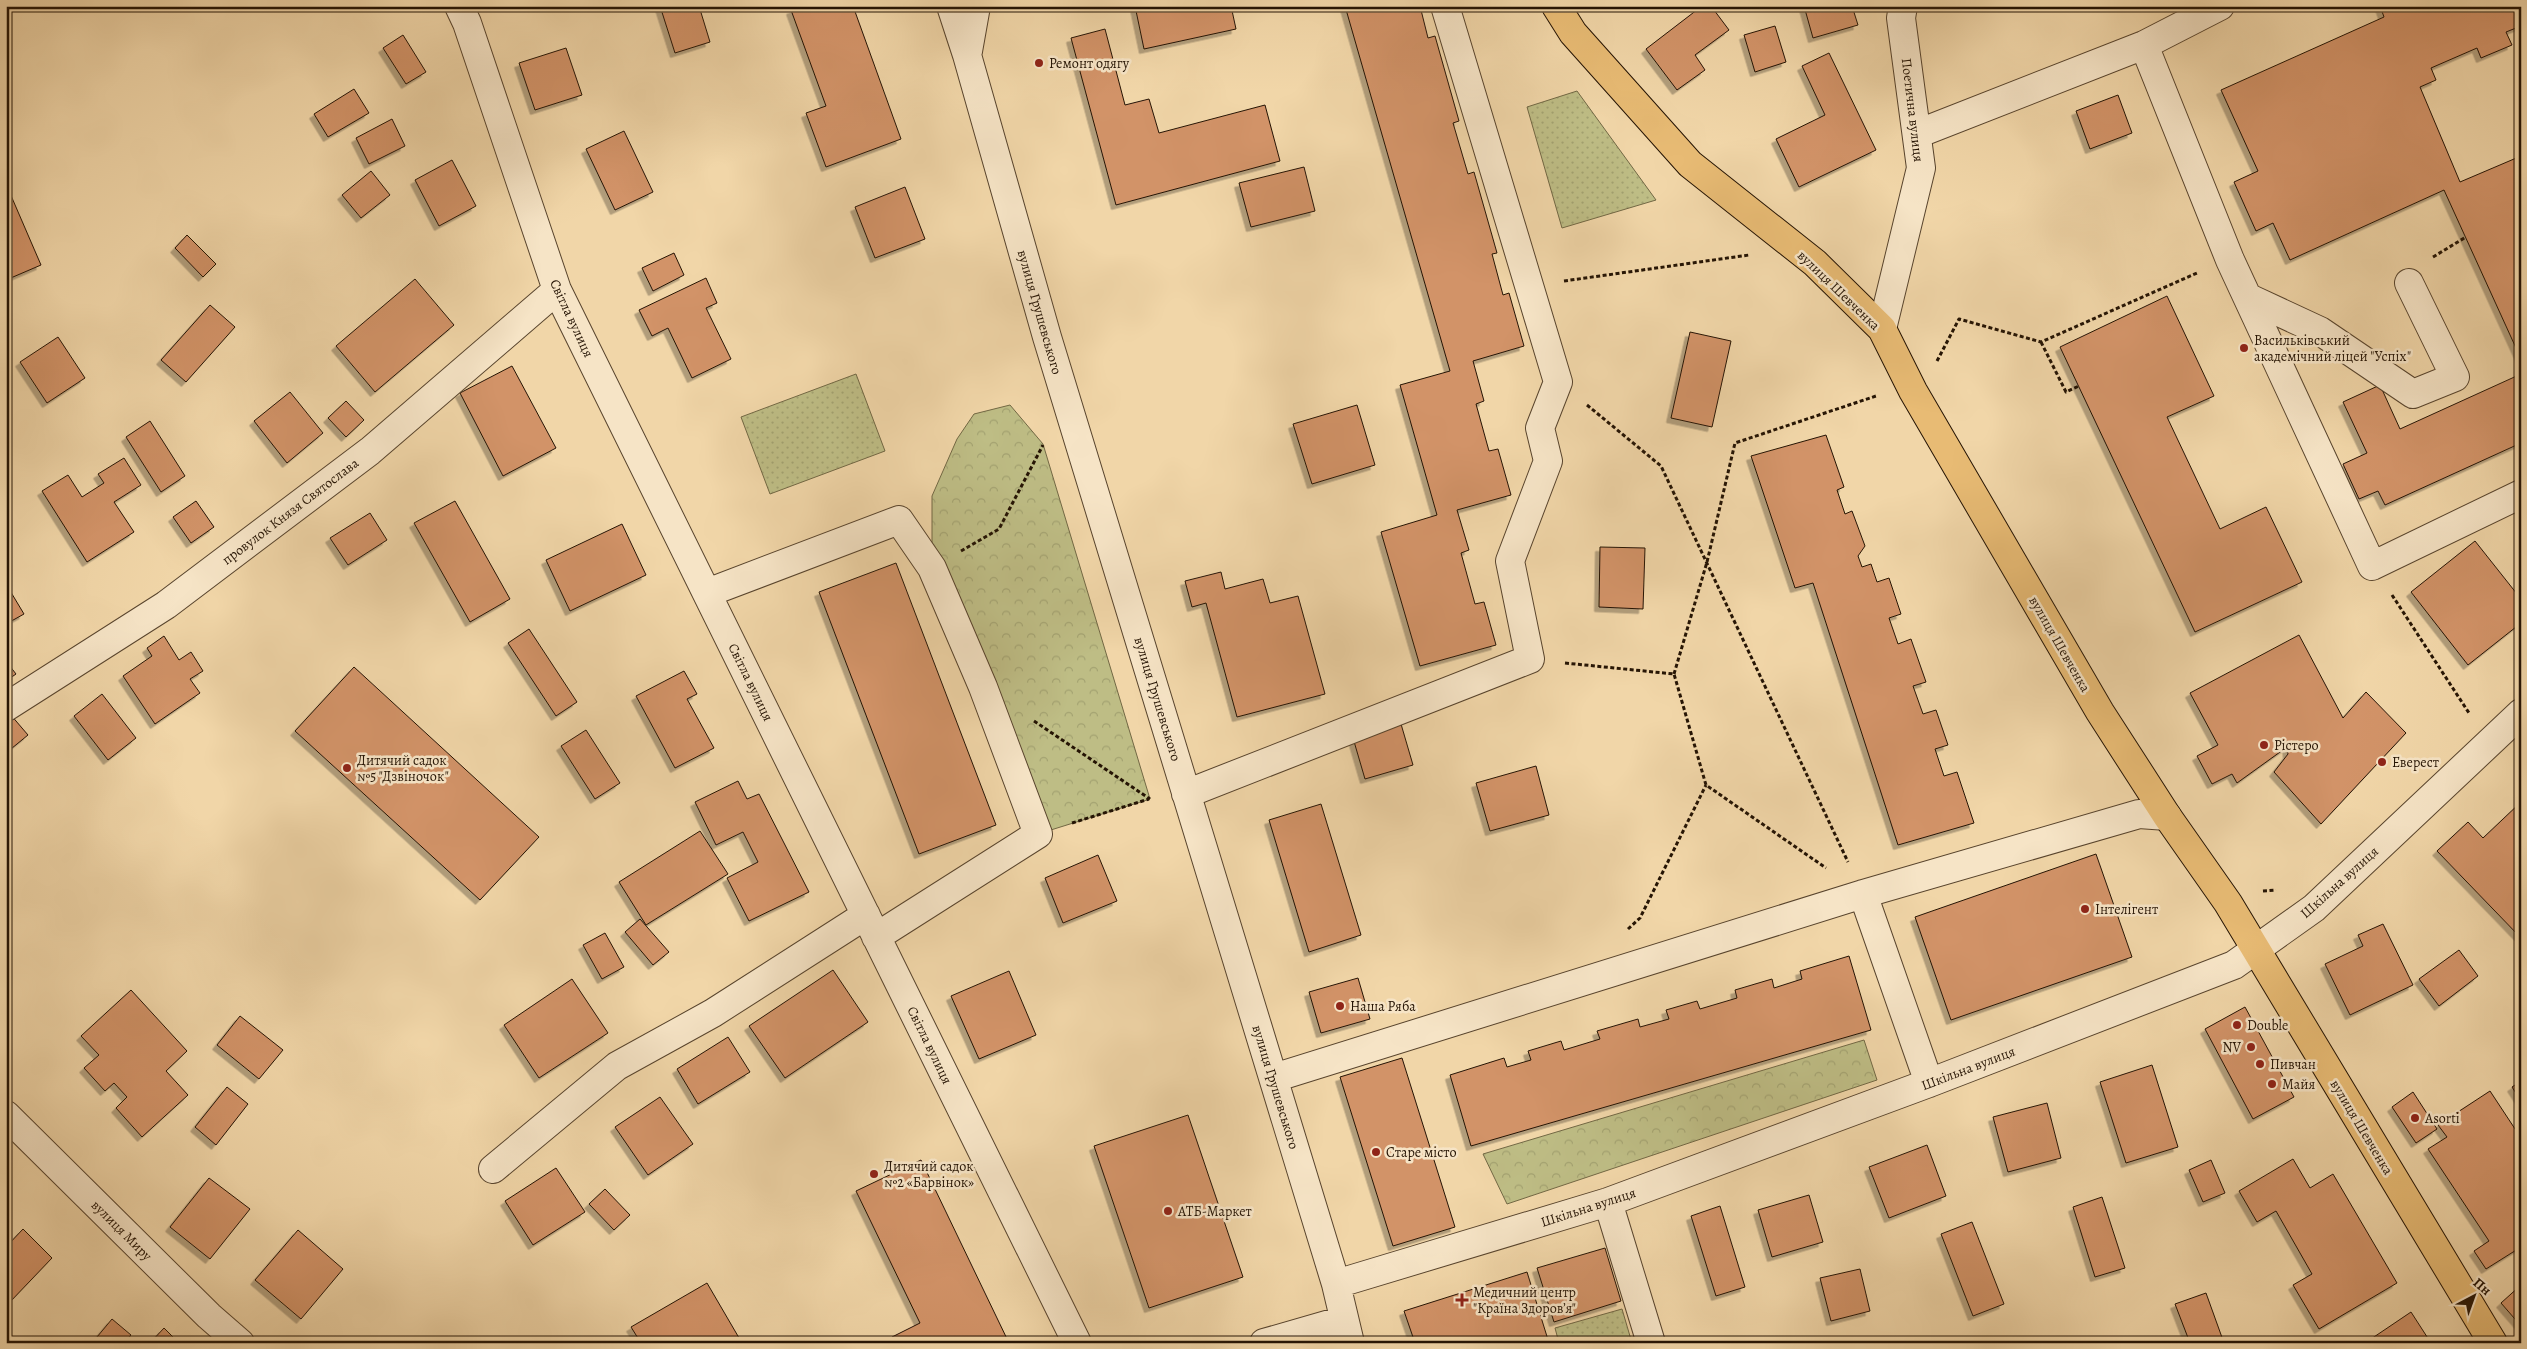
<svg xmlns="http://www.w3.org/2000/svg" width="2527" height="1349" font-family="Alegreya,serif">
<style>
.forest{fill:url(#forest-crowns);stroke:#726844}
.park{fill:url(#park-dots);stroke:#726844}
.building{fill:#d29368;stroke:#251404;filter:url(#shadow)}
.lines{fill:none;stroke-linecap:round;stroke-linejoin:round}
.minor-casing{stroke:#58442d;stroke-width:30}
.major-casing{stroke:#251404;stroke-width:30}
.path{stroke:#251404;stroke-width:3;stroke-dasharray:4 2.5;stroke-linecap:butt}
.minor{stroke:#f6e4c6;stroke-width:28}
.major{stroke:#e8bb74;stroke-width:28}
.poi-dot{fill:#8f2418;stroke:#f6e4c6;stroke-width:2}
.labels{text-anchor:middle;stroke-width:5;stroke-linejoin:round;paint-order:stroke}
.poi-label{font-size:14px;fill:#251404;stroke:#f6e4c6;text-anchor:start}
.street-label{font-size:14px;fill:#251404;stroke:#f6e4c6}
</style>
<defs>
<pattern id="forest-crowns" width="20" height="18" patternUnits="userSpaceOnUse" patternTransform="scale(1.25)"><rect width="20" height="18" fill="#bebd85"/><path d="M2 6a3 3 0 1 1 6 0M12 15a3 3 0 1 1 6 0" fill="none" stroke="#a3a271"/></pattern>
<pattern id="park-dots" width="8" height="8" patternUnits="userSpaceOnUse" patternTransform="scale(1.25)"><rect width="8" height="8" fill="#bebd85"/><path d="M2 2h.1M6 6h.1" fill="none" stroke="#a3a271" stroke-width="1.8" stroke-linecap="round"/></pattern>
<filter id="shadow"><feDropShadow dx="-4.5" dy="4.5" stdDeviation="0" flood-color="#0004"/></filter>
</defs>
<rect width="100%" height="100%" fill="#f1d6a8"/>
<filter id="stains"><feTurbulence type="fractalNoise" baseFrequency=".004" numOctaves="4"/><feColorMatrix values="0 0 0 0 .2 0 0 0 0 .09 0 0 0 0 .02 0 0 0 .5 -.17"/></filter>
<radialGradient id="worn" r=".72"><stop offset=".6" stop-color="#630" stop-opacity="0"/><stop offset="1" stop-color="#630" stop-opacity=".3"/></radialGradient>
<path class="forest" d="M1010,405L1043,444L1150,799L1038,834L932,568V496L957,439L974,414Z
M1864,1040L1877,1080L1507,1204L1483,1154Z"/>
<path class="park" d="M1577,91L1656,200L1562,228L1527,107Z
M856,374L885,451L770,494L741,417Z
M1622,1309L1632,1343H1559L1555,1328Z"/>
<path class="building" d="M660,6H699L710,42L675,53Z
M801,6H853L901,139L826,167L806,113L826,106L791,10Z
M1135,6H1186V8L1231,6L1236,29L1144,49Z
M1345,6H1420L1428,38L1435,36L1459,121L1453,123L1468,174L1474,172L1497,253L1492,254L1503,295L1509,293L1524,346L1473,361L1484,401L1476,404L1489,451L1498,449L1511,495L1457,510L1469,550L1461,553L1475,604L1484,602L1496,645L1420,666L1381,532L1437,515L1400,385L1450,371Z
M1702,6H1711L1729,30L1695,55L1705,70L1677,90L1646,49Z
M1804,6H1852L1858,25L1813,38Z
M2380,6H2521V26L2506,32L2512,45L2481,58L2477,48L2431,68L2436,80L2420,87L2460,182L2521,156V359L2444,190L2290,260L2273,223L2256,231L2234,182L2258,171L2221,90L2384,17Z
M1775,26L1786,62L1755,72L1744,35Z
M1105,29L1125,105L1149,99L1159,133L1265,105L1280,161L1116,205L1071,38Z
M403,35L426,72L406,84L383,48Z
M566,48L582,95L535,110L519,63Z
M1829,53L1876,150L1799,187L1776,139L1825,115L1802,66Z
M354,89L369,113L328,137L314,114Z
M2118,95L2132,133L2090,149L2076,111Z
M392,119L405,146L369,164L356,138Z
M624,131L653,192L615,210L586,149Z
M452,160L476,206L439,226L415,180Z
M1304,167L1315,211L1251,227L1239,183Z
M371,171L390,195L361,218L342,195Z
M6,184L41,265L6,280Z
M905,187L925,239L875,258L855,207Z
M187,235L216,264L203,277L175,248Z
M674,253L684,275L653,291L642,268Z
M706,278L717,303L706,308L731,359L692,378L668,328L652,336L639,310Z
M415,279L454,325L375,392L336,346Z
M2167,296L2214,396L2167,417L2220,529L2266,507L2302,582L2195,632L2060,347Z
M210,305L235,327L186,382L161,360Z
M1690,332L1731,341L1712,427L1671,418Z
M58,337L85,378L47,403L20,362Z
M512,366L556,448L503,476L460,393Z
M2521,374V443L2385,505L2378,491L2359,499L2343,464L2367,453L2343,402L2380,385L2400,429Z
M290,392L323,433L287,463L254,421Z
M346,401L364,420L346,437L328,418Z
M1357,405L1375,465L1312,484L1293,424Z
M150,421L185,476L161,492L126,437Z
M1826,435L1844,487L1837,490L1845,514L1852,511L1865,546L1858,556L1862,567L1871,564L1877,582L1889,578L1901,614L1889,618L1898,644L1911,639L1926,682L1913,686L1923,714L1936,710L1948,745L1935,749L1944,776L1957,772L1974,823L1898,845L1813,583L1795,588L1751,456Z
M124,458L141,485L114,502L134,532L87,562L42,491L68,475L82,497L104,483L98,474Z
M196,501L214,527L191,543L173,517Z
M455,501L510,599L470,622L414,523Z
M370,513L387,540L348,565L330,538Z
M622,524L646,575L570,611L546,560Z
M2475,541L2521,599V623L2468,665L2411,592Z
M1600,547L1645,548L1643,609L1599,607Z
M896,563L996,825L919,854L819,592Z
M1221,572L1225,589L1263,579L1270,603L1298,596L1325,694L1237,717L1206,603L1192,607L1185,581Z
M6,584L24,614L6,624Z
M529,629L577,702L556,716L508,643Z
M2299,635L2343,718L2366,692L2406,733L2321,824L2274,772L2288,754L2287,747L2237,783L2232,774L2212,784L2197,756L2218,745L2190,693Z
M164,636L179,660L191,652L203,671L190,679L200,693L155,724L123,676L152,656L147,648Z
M6,661L16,674L6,681Z
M354,667L539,837L480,900L295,731Z
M684,671L697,694L687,699L714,748L675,768L636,696Z
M102,694L136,738L108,760L74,716Z
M10,714L28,735L6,753V717Z
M1401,724L1413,765L1365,779L1353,738Z
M586,730L620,783L595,799L561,746Z
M1536,766L1549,815L1490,831L1476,783Z
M738,781L747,799L759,794L809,892L749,921L727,878L758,862L743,832L716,845L695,802Z
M2521,802V938L2437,851L2468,822L2483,838Z
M1321,804L1361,935L1309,952L1269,820Z
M700,831L728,874L646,925L619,882Z
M2096,854L2132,957L1951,1020L1915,917Z
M1098,855L1117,901L1063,923L1045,878Z
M640,919L669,952L653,965L625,932Z
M2383,924L2413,985L2350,1015L2325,964L2363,946L2358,935Z
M605,933L624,967L602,979L583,945Z
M2459,950L2478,976L2439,1006L2419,979Z
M1849,956L1871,1030L1471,1146L1450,1075L1504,1058L1507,1067L1531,1060L1528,1051L1561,1041L1564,1050L1600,1039L1597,1031L1638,1019L1640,1027L1669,1019L1666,1010L1697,1001L1700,1009L1737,998L1735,990L1772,979L1774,988L1802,979L1800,971Z
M833,970L868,1022L785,1078L749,1026Z
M1009,971L1036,1035L979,1059L951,996Z
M1358,978L1370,1019L1321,1033L1309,992Z
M572,979L608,1033L539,1078L504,1025Z
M131,990L187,1051L166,1071L188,1095L142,1137L116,1108L127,1097L114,1083L105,1091L84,1068L99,1055L81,1036Z
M2245,1007L2294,1097L2253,1119L2205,1029Z
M240,1016L283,1050L259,1079L217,1045Z
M728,1037L750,1072L698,1104L677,1069Z
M1402,1058L1455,1227L1393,1246L1340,1077Z
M2152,1065L2178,1147L2126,1163L2100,1082Z
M2521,1081V1101L2512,1087Z
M227,1087L248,1104L216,1145L195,1127Z
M2490,1091L2521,1138V1247L2486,1269L2474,1251L2489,1241L2428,1149L2447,1137L2438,1125Z
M2413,1092L2437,1129L2416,1143L2392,1107Z
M660,1097L693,1144L648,1175L615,1127Z
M2047,1103L2061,1158L2008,1172L1993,1117Z
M1188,1115L1243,1277L1149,1308L1094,1146Z
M1927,1145L1946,1196L1889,1218L1869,1167Z
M2293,1159L2310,1188L2333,1174L2397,1283L2319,1329L2293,1285L2312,1274L2276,1211L2257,1222L2239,1191Z
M921,1160L1009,1343H895L892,1337L920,1323L856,1191Z
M2211,1160L2225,1193L2203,1202L2189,1170Z
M556,1168L585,1212L533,1245L505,1201Z
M209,1178L250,1209L210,1259L170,1227Z
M605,1189L630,1215L614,1230L589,1204Z
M1809,1195L1823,1242L1772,1257L1758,1210Z
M2102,1197L2125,1268L2095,1277L2073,1207Z
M1720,1206L1745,1287L1716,1296L1691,1216Z
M1972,1222L2004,1304L1973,1316L1941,1234Z
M23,1229L52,1258L9,1303L6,1301V1247Z
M298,1230L343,1269L301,1319L255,1280Z
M1605,1248L1621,1301L1554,1322L1537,1268Z
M1860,1269L1870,1311L1831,1321L1820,1278Z
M1527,1272L1549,1343H1415L1404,1311Z
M707,1283L742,1343H641L631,1327Z
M2521,1285V1326L2501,1303Z
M2206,1293L2224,1343H2190L2175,1304Z
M2411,1312L2431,1343H2365Z
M112,1319L131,1335L124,1343H92Z
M164,1328L179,1343H150Z"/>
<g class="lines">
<g class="minor-casing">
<path id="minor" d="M459,6L467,23L557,290L1077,1343
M951,6L967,55L1047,337L1336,1284L1350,1343
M2144,45L2230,260L2372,566L2521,494
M968,51L976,6
M1917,134L2144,45L2220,6
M2249,298L2320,331L2413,394L2455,377L2409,283
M1882,329L1921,168L1901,18L1903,6
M707,593L899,520L932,568L983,687L1038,834L876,937
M6,707L166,605L370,451L557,290
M1186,794L1530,659L1510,561L1548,461L1540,428L1558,382L1445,6
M1863,894L1929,1083
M1274,1078L1863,894L2139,814L2167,816
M6,1115L209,1316L240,1343
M493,1169L617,1066L713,1013L866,915
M1608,1202L1651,1343
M1336,1284L1608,1202L1929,1083L2234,965L2314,908L2521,713
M1264,1343L1344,1320"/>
</g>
<g class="major-casing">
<path id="major" d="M1556,6L1573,33L1690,164L1815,263L1882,329L1913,391L2100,712L2167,816L2228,903L2493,1343"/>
</g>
<path class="path" d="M2433,257L2466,237
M1564,281L1749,255
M2041,342L2066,392L2079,386
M1937,361L1959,319L2041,342L2197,273
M1587,405L1661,466L1848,862
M961,551L999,529L1043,445
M2392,595L2469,713
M1565,663L1674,674L1706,785L1826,868
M1674,674L1707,562L1735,443L1876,396
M1034,721L1150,799
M1072,823L1149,799
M2263,891L2276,890
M1628,929L1640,918L1706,785"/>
<use href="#minor" class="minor"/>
<use href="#major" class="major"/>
</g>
<g class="poi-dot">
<circle cx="1039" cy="63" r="5"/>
<circle cx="2244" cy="348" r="5"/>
<circle cx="2264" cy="745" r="5"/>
<circle cx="2382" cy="762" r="5"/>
<circle cx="347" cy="768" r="5"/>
<circle cx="2085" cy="909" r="5"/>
<circle cx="1340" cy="1006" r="5"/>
<circle cx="2237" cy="1025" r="5"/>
<circle cx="2251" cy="1047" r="5"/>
<circle cx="2260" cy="1064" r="5"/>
<circle cx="2272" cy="1084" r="5"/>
<circle cx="2415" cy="1118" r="5"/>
<circle cx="1376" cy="1152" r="5"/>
<circle cx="874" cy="1174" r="5"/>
<circle cx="1168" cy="1211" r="5"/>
<path d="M1459.5 1292.5h5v5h5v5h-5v5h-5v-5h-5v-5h5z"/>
</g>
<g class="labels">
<g class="poi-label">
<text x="1049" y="68">Ремонт одягу</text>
<text x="2254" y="345">Васильківський<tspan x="2254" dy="16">академічний ліцей "Успіх"</tspan></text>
<text x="2274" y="750">Рістеро</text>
<text x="357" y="765">Дитячий садок<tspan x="357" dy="16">№5 "Дзвіночок"</tspan></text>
<text x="2392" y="767">Еверест</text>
<text x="2095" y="914">Інтелігент</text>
<text x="1350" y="1011">Наша Ряба</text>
<text x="2247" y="1030">Double</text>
<text x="2241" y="1052" text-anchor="end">NV</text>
<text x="2270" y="1069">Пивчан</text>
<text x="2282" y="1089">Майя</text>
<text x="2425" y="1123">Asorti</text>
<text x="1386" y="1157">Старе місто</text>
<text x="884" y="1171">Дитячий садок<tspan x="884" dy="16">№2 «Барвінок»</tspan></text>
<text x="1178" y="1216">АТБ-Маркет</text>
<text x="1473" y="1297">Медичний центр<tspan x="1473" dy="16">"Країна Здоров’я"</tspan></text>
</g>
<g class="street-label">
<text transform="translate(1913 110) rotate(83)" y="5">Поетична вулиця</text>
<text transform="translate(1839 290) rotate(44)" y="5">вулиця Шевченка</text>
<text transform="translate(1040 312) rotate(74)" y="5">вулиця Грушевського</text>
<text transform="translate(572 318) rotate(65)" y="5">Світла вулиця</text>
<text transform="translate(290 511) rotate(-37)" y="5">провулок Князя Святослава</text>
<text transform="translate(2060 644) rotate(60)" y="5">вулиця Шевченка</text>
<text transform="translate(751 682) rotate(64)" y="5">Світла вулиця</text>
<text transform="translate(1158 699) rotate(73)" y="5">вулиця Грушевського</text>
<text transform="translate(2339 882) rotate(-42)" y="5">Шкільна вулиця</text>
<text transform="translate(930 1045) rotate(64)" y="5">Світла вулиця</text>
<text transform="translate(1968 1068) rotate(-21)" y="5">Шкільна вулиця</text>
<text transform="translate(1276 1087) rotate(73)" y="5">вулиця Грушевського</text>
<text transform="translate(2362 1127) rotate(59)" y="5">вулиця Шевченка</text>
<text transform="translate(1588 1207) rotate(-18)" y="5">Шкільна вулиця</text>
<text transform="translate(122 1230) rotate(45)" y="5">вулиця Миру</text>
</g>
</g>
<rect width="2527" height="1349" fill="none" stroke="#f1d6a8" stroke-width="25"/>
<rect x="8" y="8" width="2512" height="1334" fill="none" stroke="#251404" stroke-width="2.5"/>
<rect x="12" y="12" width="2502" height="1324" fill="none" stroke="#251404"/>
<g transform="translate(2474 1296) rotate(41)" stroke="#f6e4c6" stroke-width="4" paint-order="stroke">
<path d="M0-4L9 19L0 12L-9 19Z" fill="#251404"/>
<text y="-8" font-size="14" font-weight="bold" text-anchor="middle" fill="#251404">Пн</text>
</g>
<rect width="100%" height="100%" filter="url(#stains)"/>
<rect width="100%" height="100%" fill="url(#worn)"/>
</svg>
